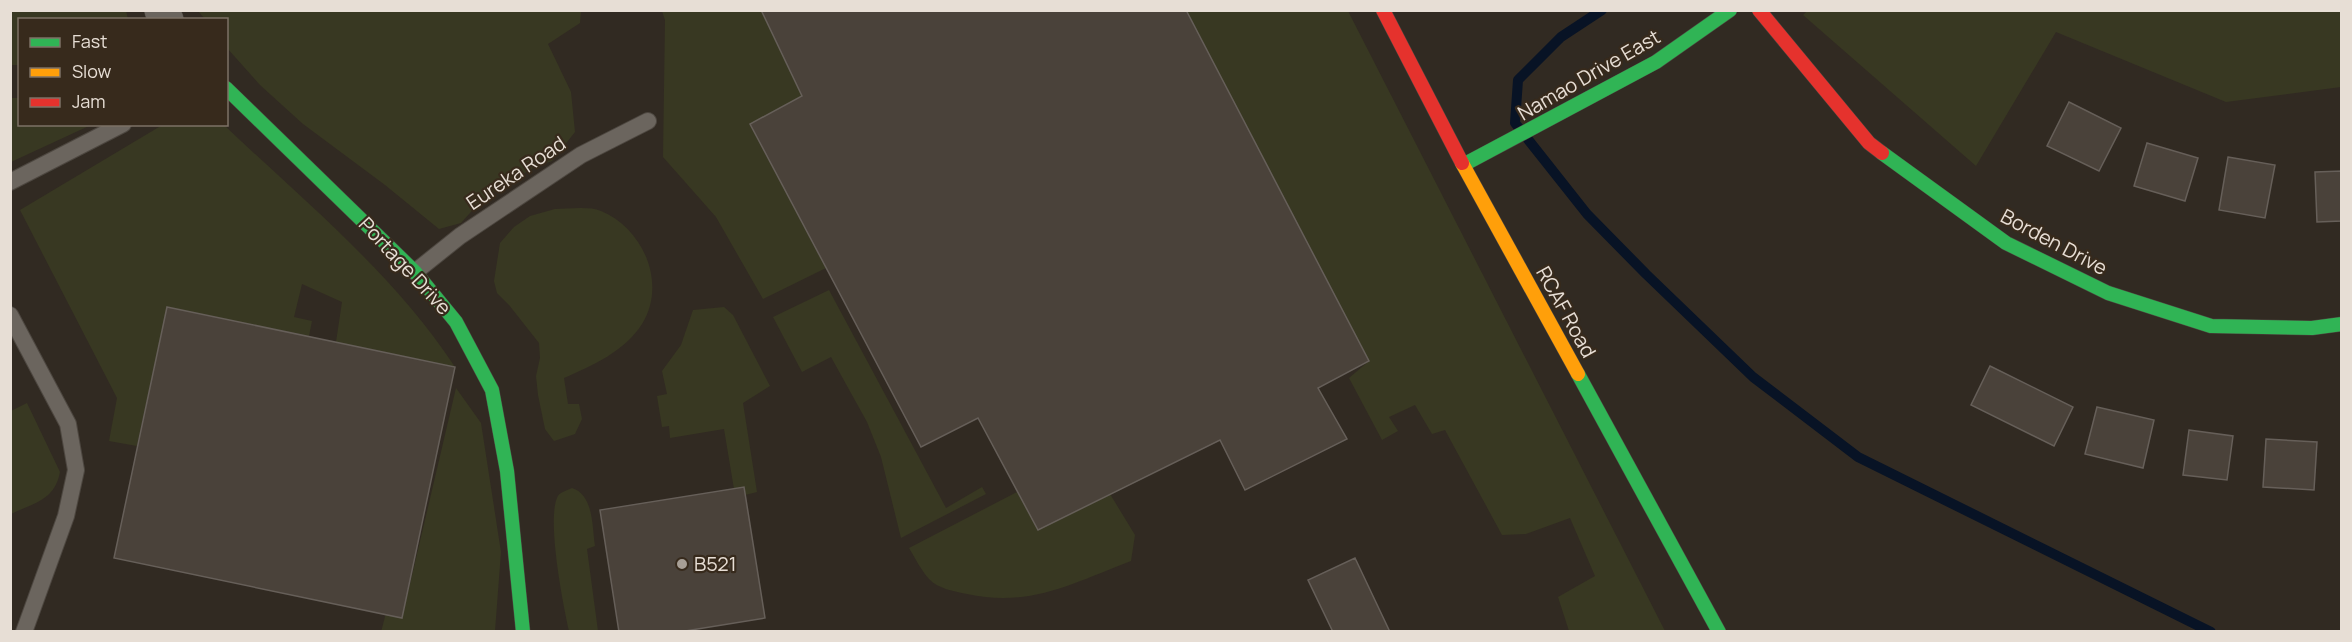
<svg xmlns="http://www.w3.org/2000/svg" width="2352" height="642" font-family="Manrope,sans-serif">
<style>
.green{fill:#383822}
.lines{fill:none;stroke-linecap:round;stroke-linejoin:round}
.stream{stroke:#081325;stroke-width:10}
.building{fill:#4a423a;stroke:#665f59;stroke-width:1.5}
.lane-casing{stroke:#4d4740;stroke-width:18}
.street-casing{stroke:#4d4740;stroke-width:34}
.fast-casing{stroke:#4d4740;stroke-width:15}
.slow-casing{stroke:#4d4740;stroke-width:15}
.jam-casing{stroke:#4d4740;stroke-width:15}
.lane{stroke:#6b655e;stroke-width:16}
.street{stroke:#6b655e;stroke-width:33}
.fast{stroke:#30b455;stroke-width:14}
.slow{stroke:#ff9f0a;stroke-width:14}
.jam{stroke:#e5322d;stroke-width:14}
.poi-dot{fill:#a79f96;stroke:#372a1c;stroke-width:2}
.labels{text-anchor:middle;stroke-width:4.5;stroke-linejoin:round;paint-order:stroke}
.street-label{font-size:20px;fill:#e7ded5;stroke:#372a1c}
.poi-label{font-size:20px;fill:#e7ded5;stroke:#372a1c;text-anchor:start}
</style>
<rect width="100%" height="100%" fill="#312a22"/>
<path class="green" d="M1808,10L2341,11V87L2226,102L2056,32L1976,166L1803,15Z
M10,11H126L128,19L20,20L19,65H11Z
M198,11H581L580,23L548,44L571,92L575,132L552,161L535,167L504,185L478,204L461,223L439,229L385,185L303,124L260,85L227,48L226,20L205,19Z
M662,11H761L802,96L750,125L826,268L763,299L716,217L663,157L665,20Z
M1186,11H1348L1665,631H1569L1558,597L1595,576L1570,518L1526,534L1502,535L1445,430L1432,434L1415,405L1389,417L1398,431L1382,440L1349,378L1369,361Z
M11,98H19L20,124L91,125L11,162Z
M164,124L224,125C304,201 395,275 455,367L336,342L342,302L302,284L294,317L312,321L309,336L167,307L137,446L109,441L117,398L20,210Z
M555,209C569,209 589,206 601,211C644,229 667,284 642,324C625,351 592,366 564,378L568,404H579L582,419L575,434L554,441L545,429L538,395L536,376L540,358L539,343L509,305L497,293L494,281L500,243L514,227L530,216Z
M829,290L946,508L982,487L986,494L901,538L881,457L867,422L831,357L802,372L773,317Z
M724,307L733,315L770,386L743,403L757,492L745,495L744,487L734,489L724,429L670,438L669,426L662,427L657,396L667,394L662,371L681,345L693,310Z
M456,388L481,423L501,552L495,631L381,632L386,613L402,618Z
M27,403L60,472C55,500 34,503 11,514V411Z
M572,488C594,495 592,527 595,546L587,549L598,631H569C563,604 547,522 557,498C559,492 566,491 572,488Z
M1017,492L1038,530L1110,494L1135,535L1131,561C1073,583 1030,608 967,594C953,591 939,589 929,579C921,570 915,558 909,548Z"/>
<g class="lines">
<path class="stream" d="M1602,10L1561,37L1518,80L1515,123L1587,214L1646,274L1753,377L1858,457L2211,632"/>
</g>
<path class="building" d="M761,10H1186L1369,361L1318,388L1347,439L1245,490L1220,440L1038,530L978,418L921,447L750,124L802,96Z
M2069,102L2121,128L2099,171L2047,146Z
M2147,143L2198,158L2185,201L2134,186Z
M2228,157L2275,165L2265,218L2219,210Z
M2342,171V221L2317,222L2315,172Z
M167,307L455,367L402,618L114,558Z
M1990,366L2073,407L2054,446L1971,405Z
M2097,407L2154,420L2143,468L2085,454Z
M2189,430L2233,436L2227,480L2183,475Z
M2266,439L2317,442L2314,490L2263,487Z
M744,487L765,618L679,632H619L600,510Z
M1355,558L1390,632H1333L1308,580Z"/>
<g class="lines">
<g class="lane-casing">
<path id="lane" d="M10,182L123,124
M415,272L460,236L581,155L648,121
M10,315L68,424L76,470L66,516L24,632"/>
</g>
<g class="street-casing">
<path id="street" d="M161,10L167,20"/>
</g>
<g class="fast-casing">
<path id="fast" d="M226,88L415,272L456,322L492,390L507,471L523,632
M1882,153L2006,243L2108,293L2211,326L2312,328L2342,324
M1463,165L1656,62L1730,10
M1578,374L1719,632"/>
</g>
<g class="slow-casing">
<path id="slow" d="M1462,163L1578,374"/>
</g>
<g class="jam-casing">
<path id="jam" d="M1383,10L1462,163
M1759,10L1869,143L1882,153"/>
</g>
<use href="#lane" class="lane"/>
<use href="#street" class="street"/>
<use href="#fast" class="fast"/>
<use href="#slow" class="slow"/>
<use href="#jam" class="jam"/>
</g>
<circle class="poi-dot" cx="682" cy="564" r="6"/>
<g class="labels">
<g class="street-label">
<text transform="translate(1589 75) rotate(-30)" y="7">Namao Drive East</text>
<text transform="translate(516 173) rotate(-34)" y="7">Eureka Road</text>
<text transform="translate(2054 242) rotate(28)" y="7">Borden Drive</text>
<text transform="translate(405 266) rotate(47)" y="7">Portage Drive</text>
<text transform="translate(1566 312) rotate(61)" y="7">RCAF Road</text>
</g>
<g class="poi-label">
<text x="694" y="571">B521</text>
</g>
</g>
<rect width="2352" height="642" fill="none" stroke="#e7ded5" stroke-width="24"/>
<rect x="18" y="18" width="210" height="108" fill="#372a1c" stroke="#7d7266" stroke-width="1.5"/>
<rect x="30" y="38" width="30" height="9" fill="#30b455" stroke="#7d7266" stroke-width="1.5"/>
<text x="72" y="48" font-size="18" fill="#e7ded5">Fast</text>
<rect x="30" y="68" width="30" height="9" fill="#ff9f0a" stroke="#7d7266" stroke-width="1.5"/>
<text x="72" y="78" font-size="18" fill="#e7ded5">Slow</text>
<rect x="30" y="98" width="30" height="9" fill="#e5322d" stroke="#7d7266" stroke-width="1.5"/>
<text x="72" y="108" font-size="18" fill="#e7ded5">Jam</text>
</svg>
